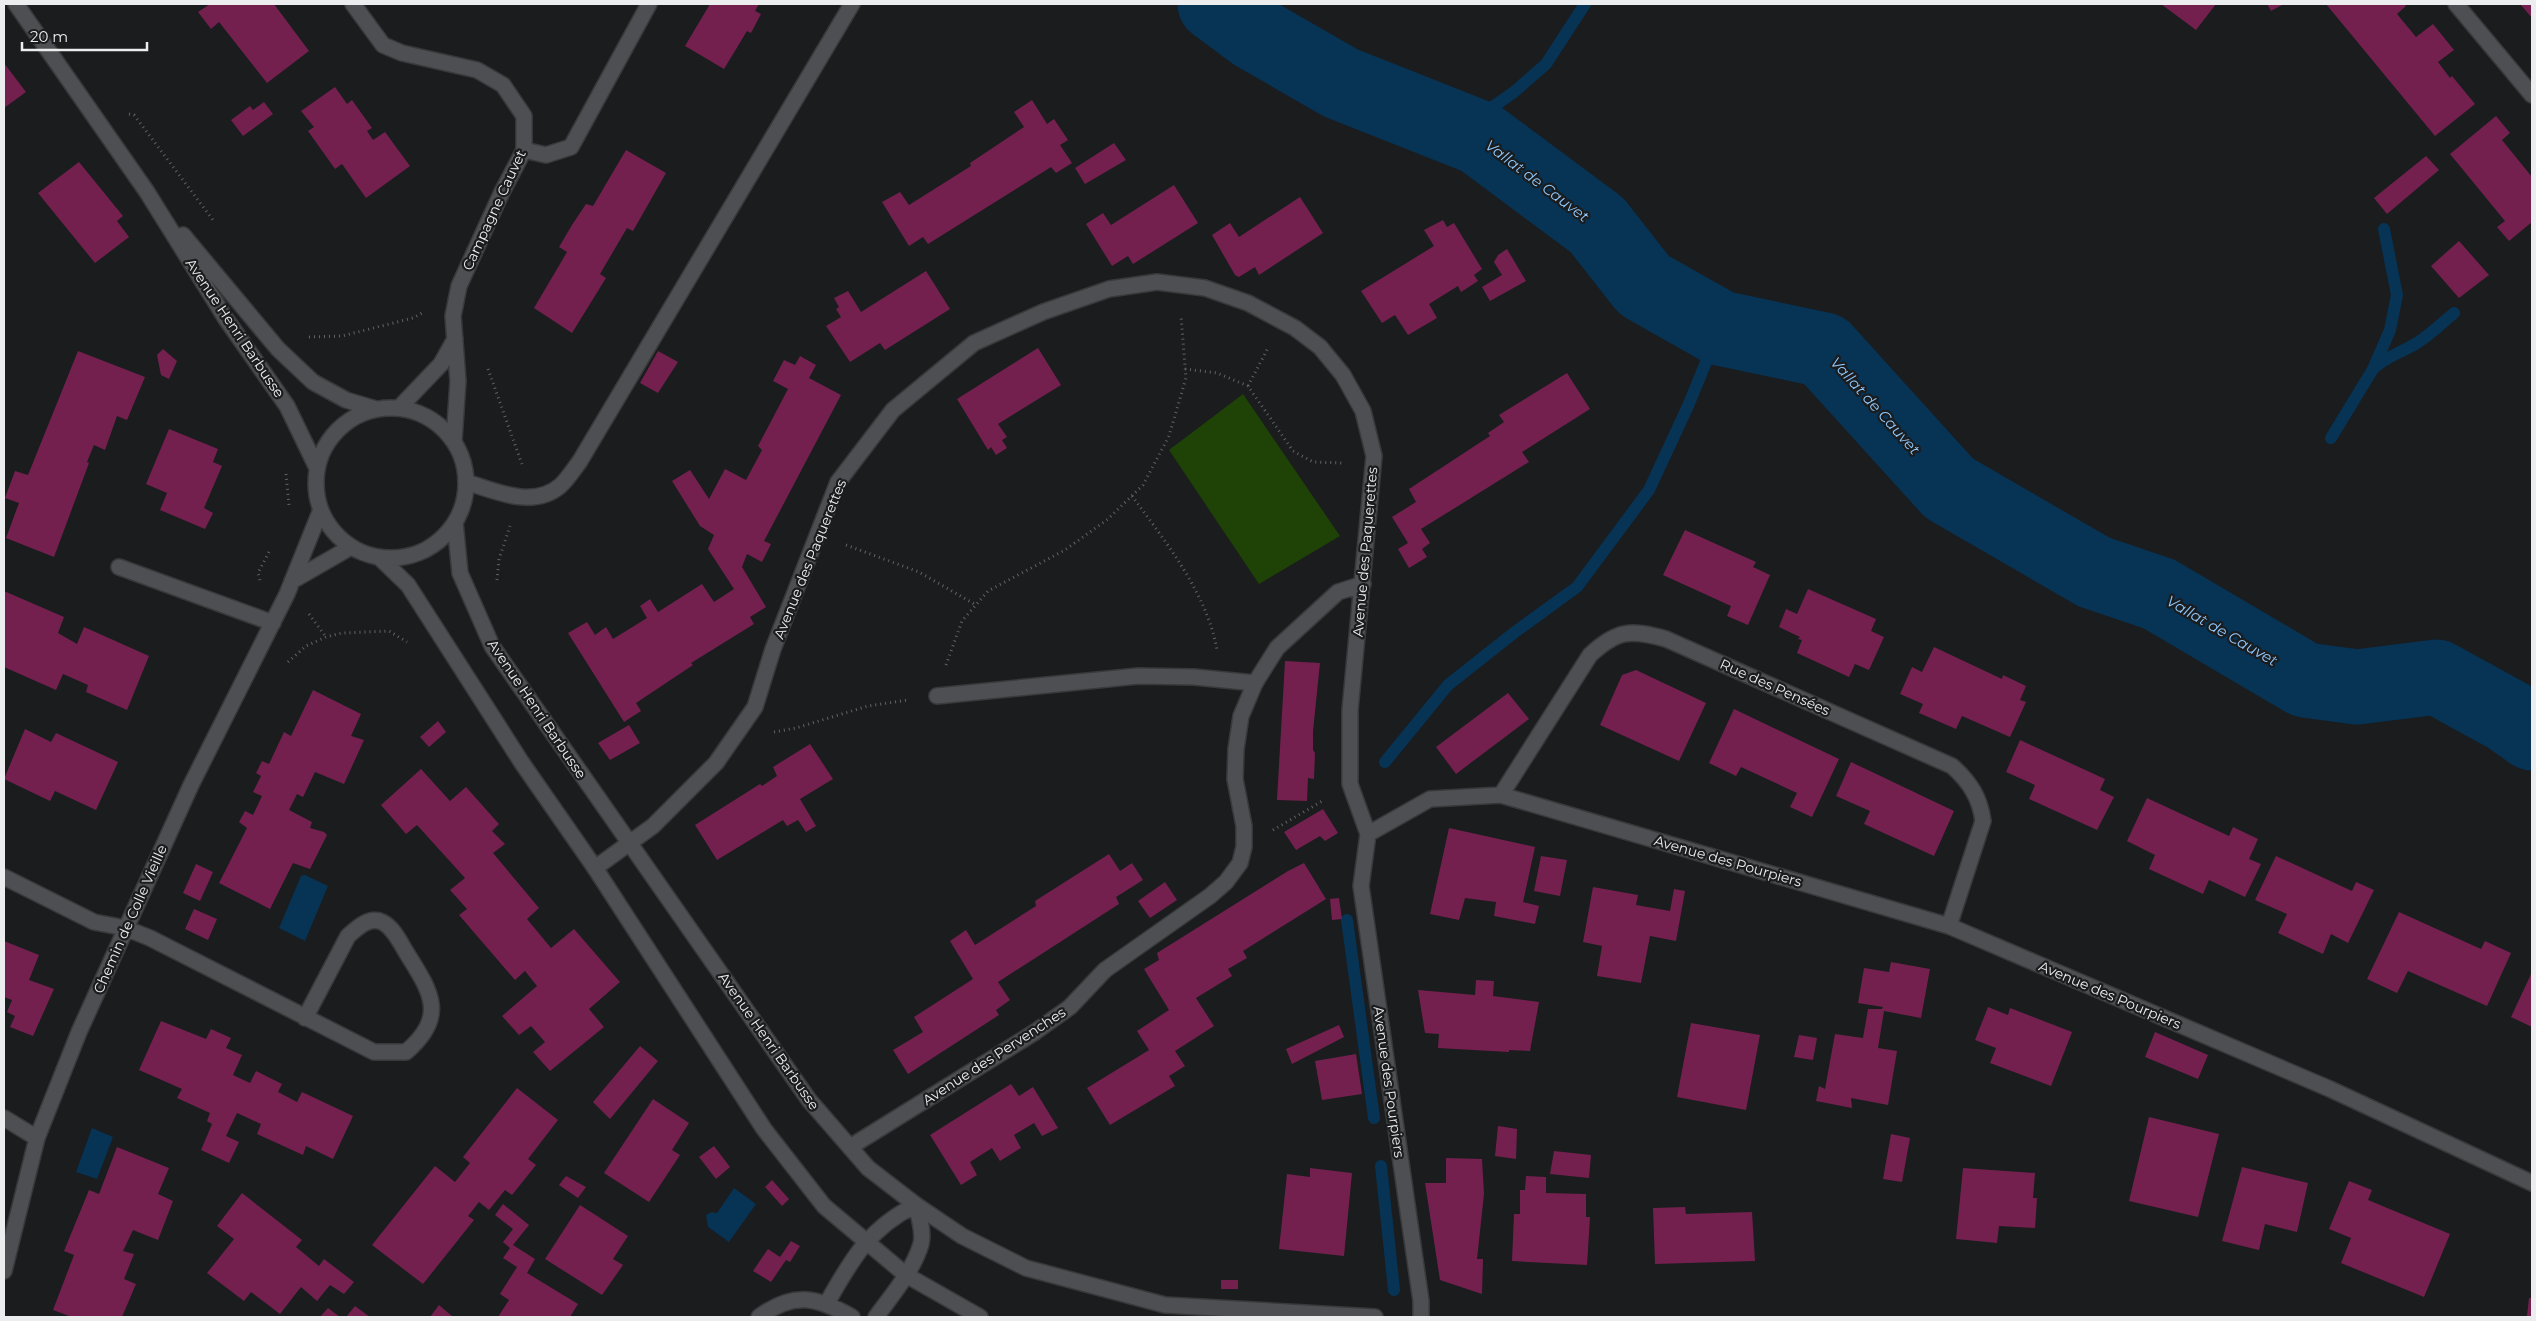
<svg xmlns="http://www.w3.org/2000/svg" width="2536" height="1321" font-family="Montserrat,sans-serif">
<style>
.green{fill:#1f4206}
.water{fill:#073355}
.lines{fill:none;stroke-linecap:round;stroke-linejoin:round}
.stream{stroke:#073355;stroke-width:12}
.river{stroke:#073355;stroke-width:75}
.building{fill:#73204f}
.service-casing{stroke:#38393b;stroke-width:18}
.minor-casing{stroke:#38393b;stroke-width:18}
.secondary-casing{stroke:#38393b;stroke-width:18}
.path{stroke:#616365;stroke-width:3;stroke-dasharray:1 4;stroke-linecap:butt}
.service{stroke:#4e4f52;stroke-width:15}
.minor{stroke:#4e4f52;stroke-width:15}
.secondary{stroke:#4e4f52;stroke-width:15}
.labels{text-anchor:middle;stroke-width:4.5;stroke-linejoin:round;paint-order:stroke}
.street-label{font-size:14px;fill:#ecedef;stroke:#1a1c1e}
.water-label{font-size:15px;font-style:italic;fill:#90c8fc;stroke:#1a1c1e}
</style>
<rect width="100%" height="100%" fill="#1a1c1e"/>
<path class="green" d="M1243,394L1340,536L1259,584L1169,450Z"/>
<path class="water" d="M305,875L328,886L305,941L279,928L301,876Z
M92,1128L113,1137L97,1179L76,1172Z
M734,1188L756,1204L729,1242L708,1227L706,1215L712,1212L717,1213Z"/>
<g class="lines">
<path class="stream" d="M1460,130L1514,92L1546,64L1585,4
M2374,367L2390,330L2397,295L2384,229
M2331,438L2373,369C2385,357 2402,352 2417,343C2430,335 2442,323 2454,313
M1385,762L1448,685L1515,632L1577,587L1649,490L1688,406L1720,328
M1347,920L1374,1118
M1381,1166L1394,1290"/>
<path class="river" d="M1215,4L1254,33L1341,83L1480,138L1597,225L1644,285L1720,328L1824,350L1949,488L2094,572L2159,594L2305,680L2357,687L2437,677L2508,716L2532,733"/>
</g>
<path class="building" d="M210,4H274L309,51L267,83L219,22L211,29L198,12Z
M710,4H759L755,11L761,14L751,33L747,31L724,69L685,46Z
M2161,4H2216L2196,30Z
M2267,4H2284L2271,11Z
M2326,4H2404L2406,6L2397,14L2416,37L2433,24L2454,50L2438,62L2450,78L2452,76L2475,104L2435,136Z
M2520,4H2532V18Z
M4,63L26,92L4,108Z
M335,87L347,104L352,100L372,128L367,131L373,140L385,132L410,166L366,198L342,164L335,169L308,131L314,127L301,111Z
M1032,100L1047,124L1054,119L1068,140L1060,145L1072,163L1056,173L1051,167L928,244L923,237L909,246L882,202L900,192L909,205L971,166L970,163L1024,127L1014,112Z
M264,102L273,114L243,136L231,120L250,106L253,110Z
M2496,116L2510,133L2502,140L2532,177V222L2509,241L2497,227L2505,221L2450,154Z
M1114,143L1126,160L1085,184L1075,168Z
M626,150L666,173L633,231L627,228L600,274L606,278L572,333L534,308L567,252L559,247L572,225L586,204L593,206Z
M2426,156L2439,170L2387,214L2374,198Z
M79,162L123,216L117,221L129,237L95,263L38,193Z
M1174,185L1198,223L1133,264L1128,256L1112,266L1086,224L1103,213L1111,225Z
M1300,197L1323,233L1259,275L1255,267L1239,277L1235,275L1212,235L1230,223L1239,237Z
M1443,220L1447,227L1454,223L1482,269L1474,275L1478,281L1461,292L1458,286L1429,304L1437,318L1408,335L1395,315L1382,323L1361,291L1434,246L1424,230Z
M2459,241L2489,275L2459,298L2431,266Z
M1507,249L1526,281L1490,301L1482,287L1502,275L1494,262L1498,255Z
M926,271L950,309L885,350L880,343L850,362L826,326L841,317L836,309L839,307L834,298L848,291L861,312Z
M1038,348L1061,385L998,424L1007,437L1002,440L1007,448L996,455L991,447L988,450L957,399Z
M163,349L177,361L169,379L161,375L157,355Z
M78,351L145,377L127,420L117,416L105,450L94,445L87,462L89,463L54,557L6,538L19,503L5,498L15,471L28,475Z
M658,351L678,362L658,393L640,383Z
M800,356L816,365L809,378L841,395L764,541L771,544L762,562L747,554L742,567L766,607L750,617L754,624L691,663L693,665L636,703L641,711L624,722L568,633L587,622L595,635L606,627L613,639L647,618L640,606L650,599L658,612L702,584L714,602L734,589L708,549L714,535L700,526L672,481L690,470L709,499L725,469L746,480L762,450L758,446L788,389L773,381L784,360L795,365Z
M1567,373L1590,409L1522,452L1529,462L1421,529L1430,543L1422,549L1427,557L1409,568L1398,549L1408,543L1392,517L1416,502L1409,489L1490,436L1488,433L1504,422L1499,415Z
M169,429L218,449L213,462L222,466L204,508L213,513L205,529L160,510L167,493L146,484Z
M1685,530L1756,562L1753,567L1770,575L1748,625L1727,616L1731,606L1663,575Z
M1808,589L1876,619L1871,631L1884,637L1869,670L1855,664L1849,677L1797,653L1802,640L1798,639L1800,637L1779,627L1786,609L1797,614Z
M4,591L64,617L58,633L77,644L84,627L149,656L127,710L86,692L88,685L63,674L56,690L4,667Z
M1934,647L2002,679L2003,675L2026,686L2020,700L2026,702L2010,737L1962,716L1956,729L1919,713L1923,704L1900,694L1912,667L1922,672Z
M1285,661L1320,663L1313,731V750L1315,753L1314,779L1308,778L1307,801L1277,800Z
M1636,670L1706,703L1679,761L1600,725L1622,675Z
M313,690L361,714L351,736L364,740L344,784L315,772L303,797L297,794L289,810L312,822L310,828L324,832L327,835L310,869L293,863L270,909L219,883L247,828L239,822L245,811L253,815L262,796L253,792L261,776L256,773L262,761L269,764L284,732L291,736Z
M1508,693L1529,719L1456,774L1436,747Z
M1734,709L1839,759L1812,817L1790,807L1797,793L1741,767L1736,776L1709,763Z
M438,721L446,732L429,747L420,737Z
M629,725L640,743L610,760L598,743Z
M25,729L51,742L56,733L118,762L96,810L55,791L50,801L4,779Z
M2020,740L2105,779L2100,790L2114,797L2097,830L2029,799L2035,785L2006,772Z
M810,744L833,779L800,799L816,826L806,832L798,820L787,826L783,820L717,860L695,825L760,784L762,786L777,776L773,767Z
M1851,762L1954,811L1934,856L1864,824L1870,811L1836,796Z
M421,769L450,801L466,787L499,824L492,831L505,844L493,853L539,908L527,919L551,948L574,929L620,982L589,1009L604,1027L550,1071L533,1052L545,1042L531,1026L519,1035L502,1016L537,986L525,971L515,980L459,915L467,909L450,890L465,878L417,825L406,834L381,805Z
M2147,798L2229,836L2233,827L2258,839L2249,859L2261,864L2245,897L2209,880L2203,894L2149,869L2155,855L2127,841Z
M1323,809L1338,833L1325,841L1320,836L1296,850L1284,832Z
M1449,828L1535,847L1523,902L1539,906L1535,924L1494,916L1496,902L1465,898L1459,920L1430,914Z
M1109,854L1120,871L1132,863L1143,880L1116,897L1119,904L998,982L1010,1000L996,1010L999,1015L908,1074L893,1050L923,1032L914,1017L973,979L950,941L966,930L975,945L1036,906L1035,901Z
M1541,856L1567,860L1560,896L1534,891Z
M2276,856L2352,891L2356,882L2374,890L2348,943L2331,934L2323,954L2278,933L2287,914L2255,900Z
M1304,863L1326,899L1243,951L1247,958L1228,969L1232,976L1196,998L1214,1026L1175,1051L1185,1066L1169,1076L1175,1086L1110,1125L1087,1088L1149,1050L1137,1031L1169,1010L1144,969L1159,960L1157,953L1288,871Z
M196,864L213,872L200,901L183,893Z
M1165,882L1177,900L1150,918L1138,901Z
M1593,887L1638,895L1636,905L1670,911L1674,889L1685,891L1676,941L1650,936L1641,983L1597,976L1602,946L1583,942Z
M1339,898L1342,919L1332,920L1330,899Z
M194,909L217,919L208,940L185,929Z
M2399,912L2481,949L2485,941L2511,953L2487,1006L2408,971L2397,993L2367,979Z
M4,941L39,955L29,980L54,989L33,1036L10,1027L15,1016L7,1012L12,1000L4,997Z
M1891,962L1930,969L1921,1018L1884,1011L1878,1048L1897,1051L1888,1105L1851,1098L1852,1108L1816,1101L1819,1086L1825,1089L1835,1034L1863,1038L1868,1009H1882L1883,1007L1858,1003L1864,968L1889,972Z
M2532,972V1027L2511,1017Z
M1476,980L1494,981L1493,996L1539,1002L1530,1051L1509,1050V1052L1438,1048L1439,1034L1425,1033L1418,990L1475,995Z
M1988,1007L2008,1015L2010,1008L2072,1032L2051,1086L1990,1063L1996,1048L1975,1040Z
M161,1021L206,1039L211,1029L231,1038L226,1048L242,1055L233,1075L250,1083L256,1071L282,1084L278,1092L297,1102L302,1092L353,1116L333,1159L306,1146L303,1155L257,1134L261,1124L237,1113L226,1136L239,1142L229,1163L201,1150L212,1124L207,1121L210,1113L177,1098L182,1089L139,1070Z
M1691,1023L1760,1035L1746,1110L1677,1097Z
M1339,1025L1344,1037L1292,1064L1286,1049Z
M2155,1032L2208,1055L2198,1079L2145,1057Z
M1799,1035L1817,1038L1813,1060L1794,1057Z
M640,1046L658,1061L610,1119L593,1102Z
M1356,1054L1362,1094L1322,1100L1315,1061Z
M1011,1084L1019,1096L1033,1087L1058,1128L1042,1136L1034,1123L1014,1135L1021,1148L1000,1161L992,1148L970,1162L977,1175L961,1185L930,1135Z
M517,1088L558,1120L528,1159L536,1165L512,1195L505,1190L489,1210L479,1202L468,1216L474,1220L423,1284L372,1245L435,1166L455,1182L470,1163L463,1157Z
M653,1099L689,1123L672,1150L680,1155L649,1202L604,1173Z
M2149,1117L2219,1134L2198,1217L2129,1201Z
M1498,1126L1517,1129L1516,1159L1495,1156Z
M1891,1134L1910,1138L1902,1182L1883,1179Z
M714,1146L730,1167L716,1179L699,1157Z
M117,1147L169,1168L158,1194L173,1201L158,1240L133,1230L123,1251L134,1254L124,1279L136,1284L122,1317H72L53,1310L74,1255L64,1251L89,1190L99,1194Z
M1554,1151L1591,1155L1589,1178L1550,1174Z
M1446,1158L1482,1159L1484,1194L1477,1259H1483L1482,1294L1440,1280L1425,1183H1446Z
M2242,1167L2308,1183L2297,1232L2265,1224L2259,1250L2222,1241Z
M1310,1168L1352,1173L1344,1256L1279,1249L1287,1174L1310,1177Z
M1963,1168L2035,1173L2033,1198H2037L2035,1228L1999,1226L1997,1243L1956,1239Z
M566,1176L586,1187L578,1198L559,1185Z
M1526,1176L1546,1177V1193L1586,1194V1217H1590L1587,1265L1512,1261L1514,1214H1520V1190H1525Z
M772,1180L789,1199L782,1206L765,1187Z
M2349,1181L2372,1190L2368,1200L2450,1234L2424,1297L2341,1263L2351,1238L2329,1229Z
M242,1193L302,1240L296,1247L319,1266L324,1259L354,1282L344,1294L330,1285L317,1301L301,1287L280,1314L251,1292L244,1301L207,1273L234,1239L217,1226Z
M503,1204L529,1225L513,1245L535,1259L527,1273L578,1304L570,1317H498L509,1300L500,1294L517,1267L503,1258L510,1248L503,1242L513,1229L495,1215Z
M580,1205L628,1236L613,1259L623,1265L602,1295L545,1259Z
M1685,1207L1686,1214L1752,1212L1755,1261L1655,1264L1653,1208Z
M791,1241L800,1246L790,1262L786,1260L771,1282L753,1271L768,1249L780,1257Z
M1221,1280H1238V1289H1221Z
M2529,1298H2532V1317L2527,1316Z
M439,1305L453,1317H430Z
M355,1306L370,1317H346Z
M328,1308L340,1317H320Z"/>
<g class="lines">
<g class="service-casing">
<path id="service" d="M524,150L546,155L571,147L649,4
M466,482C495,491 533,509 560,486C568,479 574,469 580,461L852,4
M937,696L1138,676L1194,677L1255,683"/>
</g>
<g class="minor-casing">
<path id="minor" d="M353,4L383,45L402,53L477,70L503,85L524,116V150L501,194L459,286L453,316L458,381L454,440
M2456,4L2532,95
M399,408L441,364L455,339
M119,567L273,623
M292,581L351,547
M1501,795L1590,655C1617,630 1630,629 1666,639L1952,766C1970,782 1980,798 1983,821L1949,926
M595,868L653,826L716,763L755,707L773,649L838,482L893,410L974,343L1043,312L1109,289L1157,282L1205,288L1248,303L1295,328L1320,347L1343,375L1363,411L1374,456L1350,710V784L1368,834
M4,877L94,922L125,928L150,938L374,1052H406C448,1016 431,992 406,952C400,942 393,927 382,922C369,916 357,928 348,936L305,1018
M4,1118L37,1138
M850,1147L1035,1032L1070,1007L1105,970L1210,896L1226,882L1240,863L1244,847V826L1235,779L1236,749L1241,716L1255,683L1277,648L1338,592L1363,584
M4,1271L37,1138L79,1032L191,785L287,594L320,512
M827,1303C851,1260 870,1227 916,1205C919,1217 924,1232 921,1244C913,1271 892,1295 876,1317
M759,1317C794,1291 817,1297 852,1317
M1421,1317V1301L1361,886L1368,834L1430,799L1501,795L1949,926L2330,1089L2532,1183"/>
</g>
<g class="secondary-casing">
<path id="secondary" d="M16,4L147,192L226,319L287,406L317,468
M183,235L278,349L313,382L346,400L376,409
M316 483a75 75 0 1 1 150 0a75 75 0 1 1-150 0Z
M455,522L460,573L492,646L809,1100L868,1168L916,1205L962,1236L1026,1268L1165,1305L1375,1317
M380,558L408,585L522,763L595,868L764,1129L824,1206L906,1275L980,1317"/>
</g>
<path class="path" d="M129,114L134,115L213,220
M309,337L342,336L413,318L424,312
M488,369L523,467
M1185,369L1217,373L1248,386L1293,451L1313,462L1344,463
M1248,386L1268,348
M286,474L289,505
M1132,496C1165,541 1207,593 1217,650
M846,545L919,572L976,605
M260,580L258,573L270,550
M497,580L499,559L510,526
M309,614L326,637
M288,662L306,646L326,637L342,633L389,631L407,642
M946,665L962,621L988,591L1065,550L1108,519L1143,485L1169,436L1186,378L1181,316
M774,732L796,728L868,706L908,700
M1273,830L1324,800"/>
<use href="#service" class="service"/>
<use href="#minor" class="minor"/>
<use href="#secondary" class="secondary"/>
</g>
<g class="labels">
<g class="street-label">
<text transform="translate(494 210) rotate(-65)" y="5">Campagne Cauvet</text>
<text transform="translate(235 328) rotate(56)" y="5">Avenue Henri Barbusse</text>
<text transform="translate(1365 552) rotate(-85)" y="5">Avenue des Paquerettes</text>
<text transform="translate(810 559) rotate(-68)" y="5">Avenue des Paquerettes</text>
<text transform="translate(1775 687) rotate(24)" y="5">Rue des Pensées</text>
<text transform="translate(537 709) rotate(56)" y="5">Avenue Henri Barbusse</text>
<text transform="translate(1728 861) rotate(16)" y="5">Avenue des Pourpiers</text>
<text transform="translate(130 919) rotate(-66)" y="5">Chemin de Colle Vieille</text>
<text transform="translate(2110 995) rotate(23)" y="5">Avenue des Pourpiers</text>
<text transform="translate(769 1041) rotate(55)" y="5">Avenue Henri Barbusse</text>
<text transform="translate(994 1056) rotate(-33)" y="5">Avenue des Pervenches</text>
<text transform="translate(1389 1082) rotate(82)" y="5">Avenue des Pourpiers</text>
</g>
<g class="water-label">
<text transform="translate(1537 181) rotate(37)" y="5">Vallat de Cauvet</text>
<text transform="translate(1875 406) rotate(48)" y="5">Vallat de Cauvet</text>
<text transform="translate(2222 631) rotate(30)" y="5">Vallat de Cauvet</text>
</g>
</g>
<rect width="2536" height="1321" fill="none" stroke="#ecedef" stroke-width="10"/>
<path d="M22 42v8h125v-8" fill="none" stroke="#ecedef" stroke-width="2.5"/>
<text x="30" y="42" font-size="15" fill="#ecedef" stroke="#1a1c1e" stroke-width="4" paint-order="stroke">20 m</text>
</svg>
